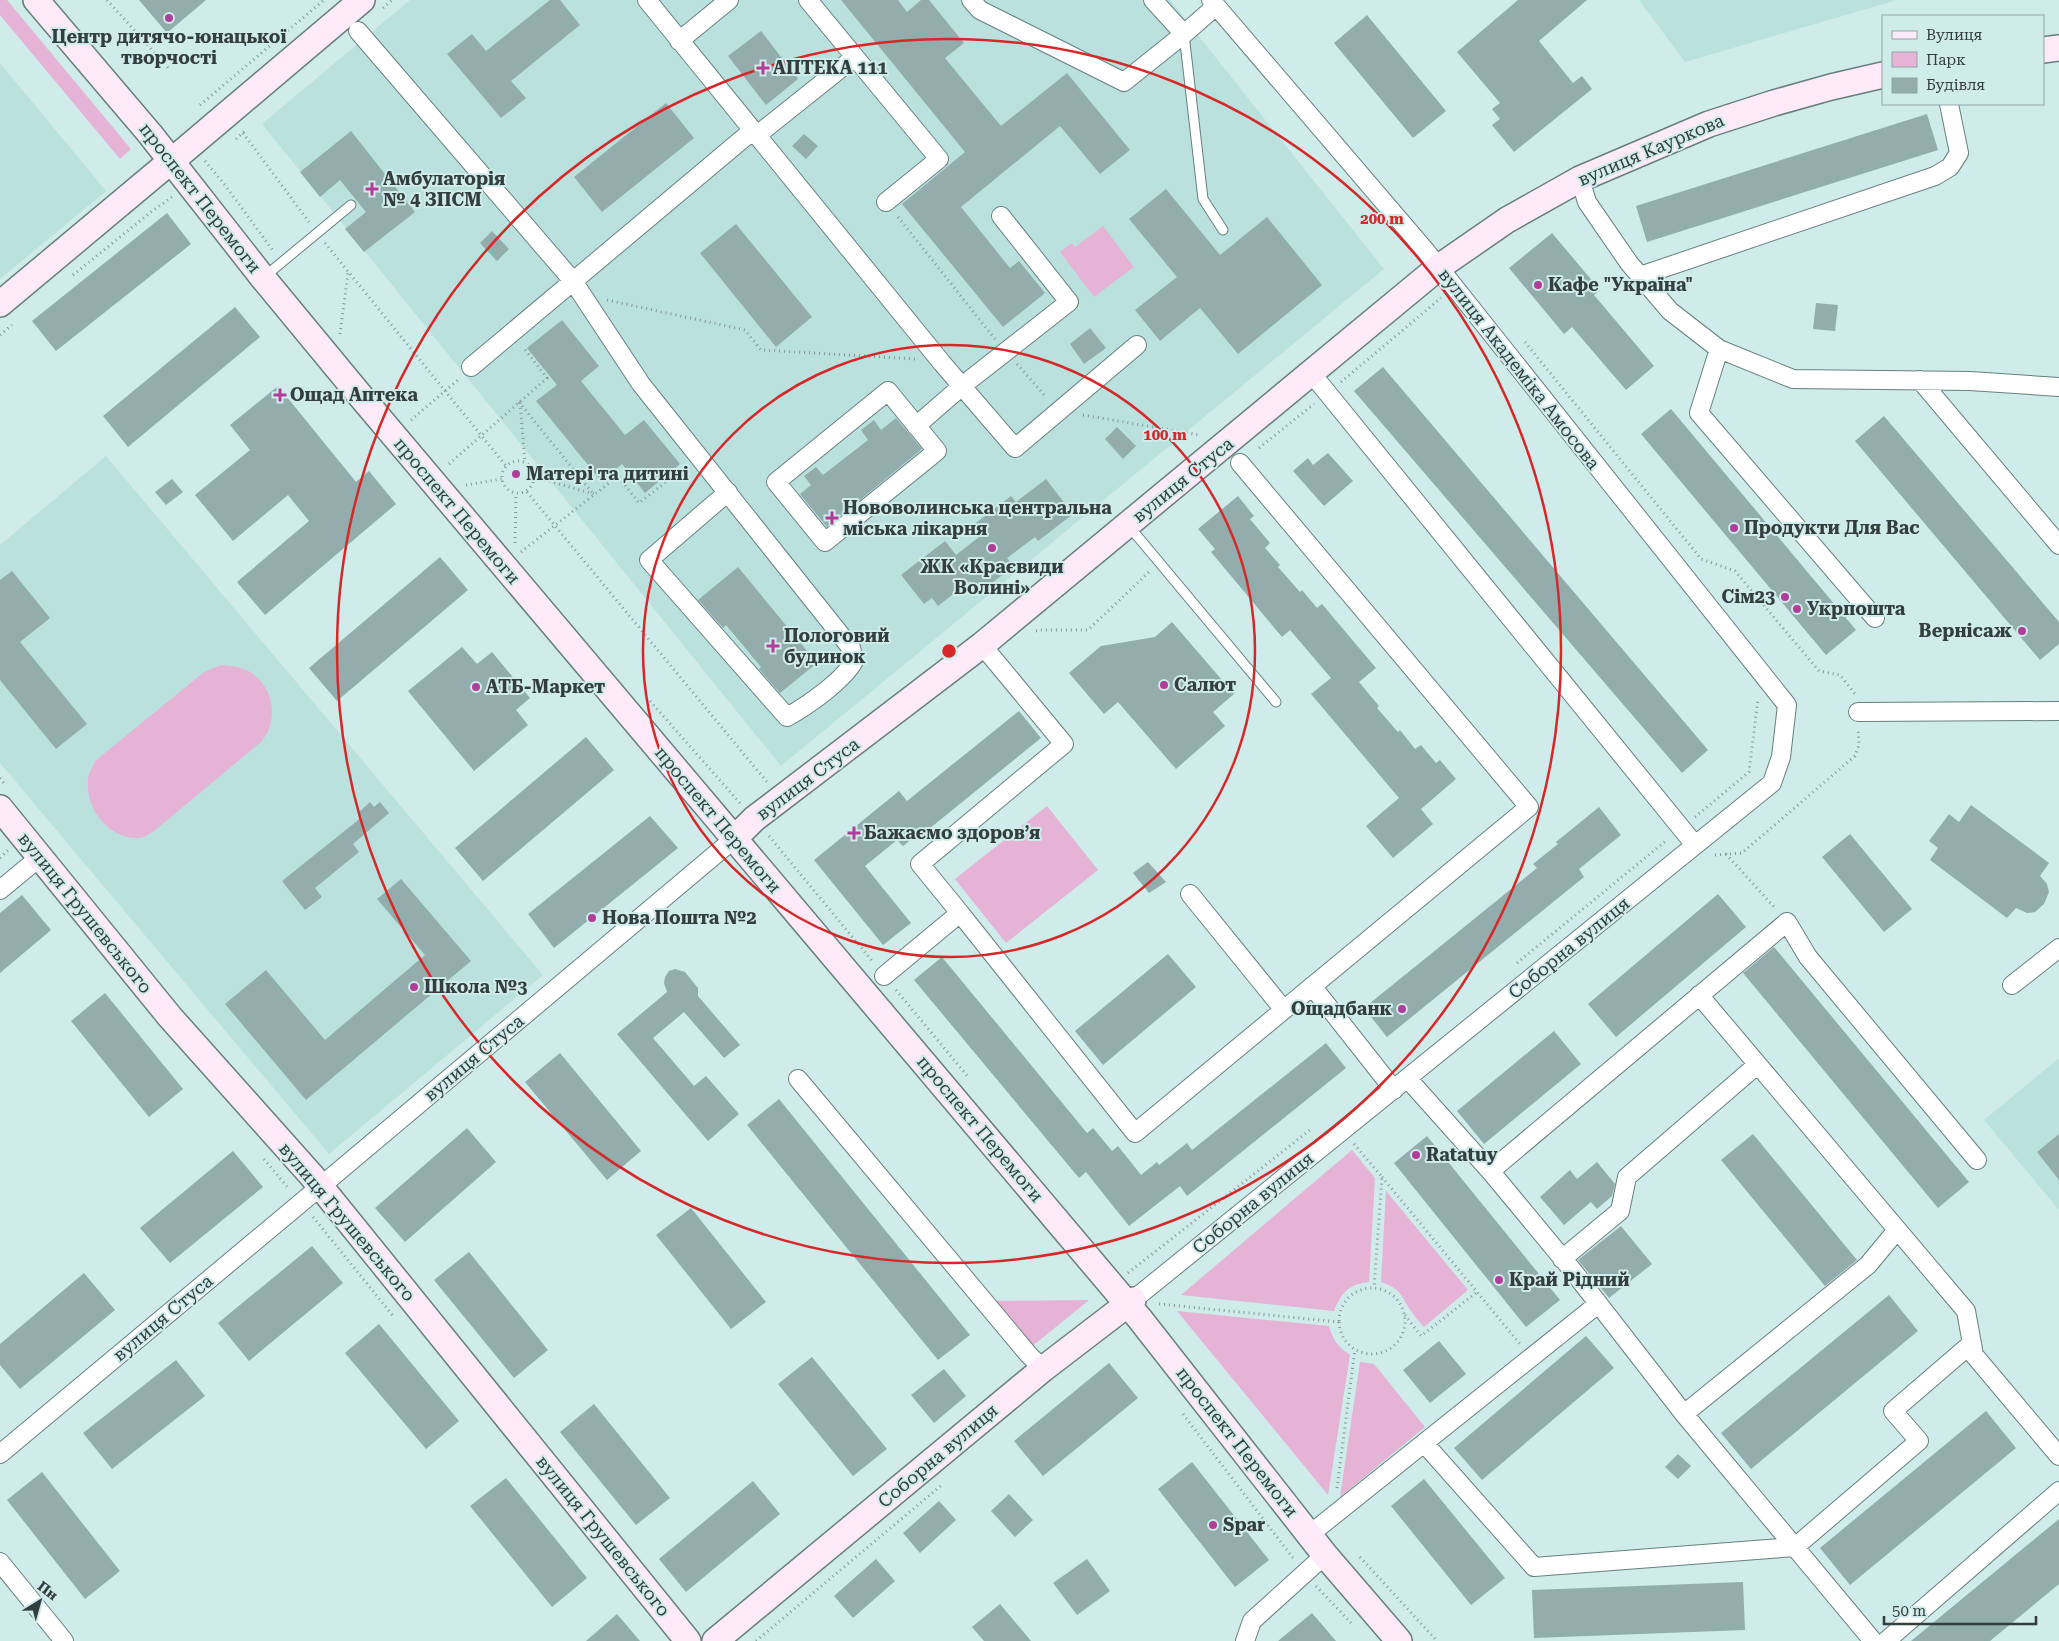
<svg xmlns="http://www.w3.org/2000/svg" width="2059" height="1641" font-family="'Roboto Serif',serif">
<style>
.built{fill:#bbe1df}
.green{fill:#e5b3d6}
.building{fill:#92adac}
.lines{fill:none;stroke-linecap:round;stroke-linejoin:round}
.lane-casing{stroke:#67807f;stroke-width:11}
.street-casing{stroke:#67807f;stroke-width:20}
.secondary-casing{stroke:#67807f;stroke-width:28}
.path{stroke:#849898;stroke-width:3;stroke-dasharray:1 4;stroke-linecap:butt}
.lane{stroke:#fff;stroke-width:9}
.street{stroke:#fff;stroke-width:18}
.secondary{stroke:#ffeaf9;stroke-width:25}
.ring{fill:none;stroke:#d62828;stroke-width:2.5}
.poi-dot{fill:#b03d97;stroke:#cfebea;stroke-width:2}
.labels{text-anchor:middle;stroke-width:4;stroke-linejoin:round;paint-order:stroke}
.poi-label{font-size:18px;font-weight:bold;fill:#333e3e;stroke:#cfebea;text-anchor:start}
.street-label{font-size:18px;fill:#333e3e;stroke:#cfebea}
.centre{fill:#d62828;stroke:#cfebea;stroke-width:2.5}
.ring-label{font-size:15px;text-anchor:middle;font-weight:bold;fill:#d62828;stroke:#cfebea;stroke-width:4;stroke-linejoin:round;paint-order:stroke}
</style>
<rect width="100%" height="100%" fill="#cfebea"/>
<path class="built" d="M410,0H1170L1384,269L781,766L262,124Z
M1639,0H1897L1685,62Z
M0,63L106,191L0,279Z
M106,456L543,975L329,1154L0,763V545Z
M2059,1058V1210L1984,1120Z"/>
<path class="green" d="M0,0H7L131,149L120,159L0,15Z
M1103,226L1134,267L1094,297L1060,252L1072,243L1075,247Z
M221,665C228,666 235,666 241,668C266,676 278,704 269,729C268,733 264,738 261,742L153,832C149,834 143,838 139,838C108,839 85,808 88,779C89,773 93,766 95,761L204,672Z
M1047,806L1098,870L1006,943L955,879Z
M1352,1150L1375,1178L1369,1282C1349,1284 1341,1293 1334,1311L1181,1295Z
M1386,1191L1468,1290L1424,1327C1419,1321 1414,1316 1411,1311C1400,1294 1401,1289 1381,1282Z
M1089,1300L1029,1349L989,1301Z
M1177,1311L1329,1326C1333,1340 1338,1347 1350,1355L1328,1495Z
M1360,1362L1374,1364L1425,1427L1340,1497Z"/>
<path class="building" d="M139,0H206L167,33Z
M550,0H560L580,25L511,81L526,98L501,118L447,54L472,34L486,51Z
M841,0H898L907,12L921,0H929L964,43L945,58L1001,126L1067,73L1130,150L1100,174L1060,126L961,207L1010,268L1019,261L1045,293L1003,327L902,204L965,152Z
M1518,0H1587L1539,41L1573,83L1582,76L1592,89L1514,152L1492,125L1500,119L1492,109L1500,103L1457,52Z
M1367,15L1446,111L1413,138L1334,43Z
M761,31L798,79L766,105L728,56Z
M666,103L694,138L602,212L574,177Z
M1927,114L1938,150L1647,242L1636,206Z
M351,131L415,212L364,252L345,229L366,212L340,180L320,197L300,172Z
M804,134L818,146L806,159L792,146Z
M1166,189L1220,255L1267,217L1322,285L1238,354L1200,308L1160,341L1135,310L1177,277L1129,219Z
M167,213L191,244L56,351L32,321Z
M736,224L812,317L776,347L700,253Z
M492,231L509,249L497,261L480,243Z
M1552,233L1600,290L1594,295L1654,366L1626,390L1572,327L1564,334L1509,268Z
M1816,303L1838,305L1835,331L1813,329Z
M235,307L260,337L128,447L103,416Z
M562,320L599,366L581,381L625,435L644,420L680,464L645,493L622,464L601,481L536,401L557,385L527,348Z
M1090,328L1106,348L1084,364L1070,344Z
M1383,367L1708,750L1682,773L1354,391Z
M278,386L356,482L369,471L396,504L265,615L237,582L309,521L288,495L233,541L195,495L250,450L230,425Z
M1671,409L1856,630L1826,655L1641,434Z
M1884,416L2059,622V644L2040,660L1855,441Z
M896,418L922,449L827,527L800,494L811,485L804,476L816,467L823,475L868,440L861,430L874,420L881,430Z
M1117,427L1136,446L1123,459L1105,439Z
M1328,453L1353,481L1324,506L1293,471L1308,458L1313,465Z
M172,479L183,492L166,505L155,492Z
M1046,479L1073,514L1038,541L1035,537L1007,558L1014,566L979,593L970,581L938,606L932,598L924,604L901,575L945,541L956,555L984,533L976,523L1011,496L1016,502Z
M1238,496L1254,516L1250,519L1270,543L1265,548L1280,565L1278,567L1300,592L1302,590L1317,608L1322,604L1376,668L1359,682L1379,706L1377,708L1398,732L1400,730L1415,749L1421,745L1436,763L1440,760L1456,779L1421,809L1433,824L1393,858L1366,826L1399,798L1311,694L1331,678L1290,630L1282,637L1211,552L1215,549L1198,529Z
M440,557L468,590L337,701L309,668Z
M738,567L817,663L780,693L759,669L761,667L726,625L723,628L698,600Z
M12,571L50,618L20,642L87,724L56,749L0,680V580Z
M1172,622L1234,694L1213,712L1225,726L1176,769L1118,702L1104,714L1069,673L1101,646L1155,637Z
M462,647L477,664L492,652L530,698L516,710L528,725L474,771L408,691Z
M1019,711L1041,738L929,829L927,827L903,846L897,840L865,866L911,923L883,945L814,860L899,791L907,801Z
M586,737L614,770L483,881L455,848Z
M370,802L374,807L380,802L389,813L353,844L359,852L315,888L322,897L305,910L282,881L362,817L358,813Z
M1971,805L2049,863L2040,876L2047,884L2049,892L2044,904L2035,912L2027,913L2016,908L2007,918L1930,860L1938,848L1929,841L1949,814L1959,822Z
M1599,807L1621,835L1579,869L1584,877L1387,1037L1364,1008L1537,868L1533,864L1558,844L1556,842Z
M650,816L678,848L554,948L528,914Z
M1850,834L1912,909L1884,932L1822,857Z
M1148,862L1166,882L1149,893L1133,873Z
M401,879L471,961L306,1100L225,1004L266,970L325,1040L425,955L377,899Z
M1718,894L1746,927L1616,1037L1588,1004Z
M22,895L51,930L0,973V913Z
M1774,947L1969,1182L1938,1208L1743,973Z
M1168,954L1196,987L1103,1065L1075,1031Z
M942,957L1087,1133L1093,1128L1112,1151L1118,1146L1141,1175L1157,1162L1159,1165L1187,1143L1192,1150L1326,1043L1346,1068L1187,1196L1180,1186L1129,1226L1086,1172L1079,1178L914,980Z
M675,969L685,972L698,988V996L740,1045L724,1058L684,1012L653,1038L694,1086L706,1076L739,1114L708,1141L617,1034L667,992L664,983L665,977L669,971Z
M105,993L183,1089L149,1117L71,1021Z
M1554,1031L1581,1064L1484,1144L1457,1111Z
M560,1053L641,1151L607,1180L525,1082Z
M779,1099L970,1335L938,1360L747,1125Z
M467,1128L496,1162L405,1242L375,1208Z
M1753,1134L1857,1260L1825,1286L1721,1160Z
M2059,1134V1180L2037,1152Z
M1427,1136L1560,1300L1526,1327L1394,1163Z
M233,1151L263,1187L170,1263L140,1228Z
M1597,1162L1615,1184L1612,1196L1597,1209L1591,1202L1564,1225L1540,1197L1570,1170L1577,1179Z
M691,1208L766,1302L731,1329L656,1235Z
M1621,1226L1652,1264L1609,1298L1578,1260Z
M312,1246L343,1283L249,1361L218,1323Z
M469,1252L548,1350L514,1378L434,1280Z
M84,1273L115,1310L20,1389L0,1365V1344Z
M1889,1295L1918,1331L1751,1469L1721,1433Z
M379,1324L459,1421L426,1449L345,1353Z
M1586,1336L1614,1368L1482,1480L1454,1448Z
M1439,1341L1466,1374L1430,1403L1403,1370Z
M812,1357L887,1449L853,1476L778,1384Z
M176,1360L205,1396L112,1469L83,1433Z
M1109,1363L1138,1398L1043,1476L1014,1441Z
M944,1369L966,1396L934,1423L911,1395Z
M594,1404L670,1498L636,1525L560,1432Z
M1986,1411L2016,1448L1850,1585L1820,1548Z
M1678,1454L1691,1466L1678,1479L1665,1467Z
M1192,1462L1269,1560L1235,1587L1158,1489Z
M42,1472L120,1571L85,1599L7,1500Z
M506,1478L587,1578L552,1607L470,1506Z
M1424,1479L1505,1578L1471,1605L1391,1506Z
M753,1481L780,1514L686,1592L659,1559Z
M1009,1494L1033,1520L1015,1537L991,1511Z
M939,1501L956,1520L920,1553L903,1533Z
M2059,1519V1584L1990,1641H1911Z
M876,1559L895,1581L853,1618L834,1596Z
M1087,1559L1110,1591L1077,1615L1053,1583Z
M1743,1582L1745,1630L1534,1638L1532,1590Z
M1000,1604L1031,1641H984L972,1627Z
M1312,1613L1336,1641H1278Z
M617,1614L640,1641H586Z"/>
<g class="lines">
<g class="lane-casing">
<path id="lane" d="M1184,34L1203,199L1223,230
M264,277L351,205
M1128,525L1276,702"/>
</g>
<g class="street-casing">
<path id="street" d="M647,0L942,363L1015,448L1137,345
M808,0L939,159L886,202
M971,0L980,10L1124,82L1184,34
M1153,0L1184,34L1216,6
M358,31L573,281L641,384L851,648L854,661C843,681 807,706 787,717L649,560L728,492
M679,41L729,0
M756,136L855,57
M1580,179L1587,202L1629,263L1670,311L1719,349L1793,379L1970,381L2059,387
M1640,276L1935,176L1950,167L1959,153L1949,104
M1719,349L1699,413L1875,618
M471,367L752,131
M1312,374L1695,845
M1920,380L2059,545
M888,391L937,451L825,542L776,482Z
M916,426L962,386L1069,302L1001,216
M1858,712L2059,711
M0,890L40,857
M1190,894L1284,1010
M960,913L920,864L1064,744L982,645
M884,976L960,913L1135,1133L1529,807L1240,463
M2012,985L2059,948
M1312,986L1394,1090
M1699,995L1966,1311L1974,1355L2059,1456
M798,1079L1029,1355L1043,1369
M1408,1079L1491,1172L1500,1163L1787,922L1808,957L1977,1160
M1491,1172L1573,1271L1684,1414L1873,1641
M1562,1259L1620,1211L1627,1177L1757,1065
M1133,1300L1772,783L1781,757L1787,705L1425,250L1211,0
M1684,1414L1868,1265L1897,1230
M1424,1443L1534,1567L1795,1547L1919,1441L1893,1411L1972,1343
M0,1454L333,1176L735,838
M1309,1535L1598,1304
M0,1562L64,1641
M1245,1641L1252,1621L1325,1555
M1886,1641L2059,1491"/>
</g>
<g class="secondary-casing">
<path id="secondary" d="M36,0L150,134L263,278L363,399L1140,1319L1325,1555L1399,1641
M2043,50L2059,48
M180,154L362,0
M0,304L171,161
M0,808L170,1017L312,1176L688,1641
M735,838L754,819L982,645L1439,267L1507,220L1580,179L1709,124L1774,103L1831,87L1883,75
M715,1641L1043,1369L1133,1300"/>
</g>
<path class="path" d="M107,0L170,70
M383,8L392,0
M200,105L324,0
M243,133L309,222
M236,139L246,130
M205,161L225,185L274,252
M898,217L995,339
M325,243L506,466
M73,275L151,212L172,197
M607,300L745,330L761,350L916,359
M340,334L348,273
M0,335L12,325
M1525,342L1701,559L1735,571L1819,671L1840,675L1855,694
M1017,364L1046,397
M1341,382L1441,298
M519,402L594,495
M520,403L525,462
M1083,415L1200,435
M411,420L458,380
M1259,448L1314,404
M502 477a16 16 0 1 1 32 0a16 16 0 1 1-32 0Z
M449,464L547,378L523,347
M535,477L594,494
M466,485L502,479
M527,492L767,782
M515,543L516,493
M521,552L618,476L639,503L685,467
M1036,631L1040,630H1088L1149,572
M650,701L740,803
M0,778L6,786
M1695,817L1749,772L1758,699
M769,836L873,962
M1726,854L1775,908
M1715,855L1742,853L1855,756L1859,745L1858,729
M0,858L8,850
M1517,963L1667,840
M896,990L969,1078
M1354,1144L1382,1177L1374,1288
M264,1159L289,1189
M1382,1177L1520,1344
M313,1217L394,1317
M1128,1273L1310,1130
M1339 1321a33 33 0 1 1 66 0a33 33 0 1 1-66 0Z
M1159,1304L1339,1322
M1405,1315L1421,1336L1477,1292
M1183,1414L1293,1558
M1337,1488L1355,1349
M1360,1557L1437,1641
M1316,1586L1353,1625
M756,1641L943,1484"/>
<use href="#lane" class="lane"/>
<use href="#street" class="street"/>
<use href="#secondary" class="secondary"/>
</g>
<g class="ring">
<circle cx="949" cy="651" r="306"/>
<circle cx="949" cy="651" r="612"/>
</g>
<g class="poi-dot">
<circle cx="169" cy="18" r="5"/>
<path d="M760.5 60.5h5v5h5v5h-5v5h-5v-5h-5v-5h5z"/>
<path d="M369.5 181.5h5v5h5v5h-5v5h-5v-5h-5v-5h5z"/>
<circle cx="1538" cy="285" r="5"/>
<path d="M277.5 387.5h5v5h5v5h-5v5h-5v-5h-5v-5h5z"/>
<circle cx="516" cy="474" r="5"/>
<path d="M829.5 510.5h5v5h5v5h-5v5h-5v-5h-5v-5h5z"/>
<circle cx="1734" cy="528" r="5"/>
<circle cx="992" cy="548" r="5"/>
<circle cx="1785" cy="597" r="5"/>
<circle cx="1797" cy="609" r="5"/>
<circle cx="2022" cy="631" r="5"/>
<path d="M770.5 638.5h5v5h5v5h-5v5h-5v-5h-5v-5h5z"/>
<circle cx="1164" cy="685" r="5"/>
<circle cx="476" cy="687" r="5"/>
<path d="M851.5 825.5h5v5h5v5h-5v5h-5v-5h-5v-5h5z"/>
<circle cx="592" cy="918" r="5"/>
<circle cx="414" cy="987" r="5"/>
<circle cx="1402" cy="1009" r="5"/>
<circle cx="1416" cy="1155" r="5"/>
<circle cx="1499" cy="1280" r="5"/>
<circle cx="1213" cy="1525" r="5"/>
</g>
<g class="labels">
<g class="poi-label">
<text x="169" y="43" text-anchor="middle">Центр дитячо-юнацької<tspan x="169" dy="21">творчості</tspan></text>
<text x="773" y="74">АПТЕКА 111</text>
<text x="383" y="185">Амбулаторія<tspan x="383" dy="21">№ 4 ЗПСМ</tspan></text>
<text x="1548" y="291">Кафе "Україна"</text>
<text x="290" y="401">Ощад Аптека</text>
<text x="526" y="480">Матері та дитині</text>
<text x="843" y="514">Нововолинська центральна<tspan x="843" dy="21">міська лікарня</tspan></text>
<text x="1744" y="534">Продукти Для Вас</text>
<text x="992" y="573" text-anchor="middle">ЖК «Краєвиди<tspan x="992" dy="21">Волині»</tspan></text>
<text x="1775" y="603" text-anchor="end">Сім23</text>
<text x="1807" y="615">Укрпошта</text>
<text x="2012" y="637" text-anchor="end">Вернісаж</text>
<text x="784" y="642">Пологовий<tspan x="784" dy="21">будинок</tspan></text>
<text x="1174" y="691">Салют</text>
<text x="486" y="693">АТБ-Маркет</text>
<text x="864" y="839">Бажаємо здоровʼя</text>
<text x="602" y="924">Нова Пошта №2</text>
<text x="424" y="993">Школа №3</text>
<text x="1392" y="1015" text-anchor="end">Ощадбанк</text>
<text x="1426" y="1161">Ratatuy</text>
<text x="1509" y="1286">Край Рідний</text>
<text x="1223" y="1531">Spar</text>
</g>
<g class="street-label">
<text transform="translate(1651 150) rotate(-23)" y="6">вулиця Кауркова</text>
<text transform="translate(200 198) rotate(52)" y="6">проспект Перемоги</text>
<text transform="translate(1519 369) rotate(52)" y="6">вулиця Академіка Амосова</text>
<text transform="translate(1183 480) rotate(-39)" y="6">вулиця Стуса</text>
<text transform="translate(457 511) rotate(50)" y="6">проспект Перемоги</text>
<text transform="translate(808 779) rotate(-37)" y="6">вулиця Стуса</text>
<text transform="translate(718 820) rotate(50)" y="6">проспект Перемоги</text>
<text transform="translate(85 913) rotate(51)" y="6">вулиця Грушевського</text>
<text transform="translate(1569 948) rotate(-39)" y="6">Соборна вулиця</text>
<text transform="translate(474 1058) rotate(-40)" y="6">вулиця Стуса</text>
<text transform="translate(980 1129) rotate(50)" y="6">проспект Перемоги</text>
<text transform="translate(1253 1203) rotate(-39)" y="6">Соборна вулиця</text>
<text transform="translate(347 1222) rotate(50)" y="6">вулиця Грушевського</text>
<text transform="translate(163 1318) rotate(-40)" y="6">вулиця Стуса</text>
<text transform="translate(1237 1442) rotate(52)" y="6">проспект Перемоги</text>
<text transform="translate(938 1456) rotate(-40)" y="6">Соборна вулиця</text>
<text transform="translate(603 1536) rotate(51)" y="6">вулиця Грушевського</text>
</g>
</g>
<circle cx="949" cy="651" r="8" class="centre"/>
<g class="ring-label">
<text x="1382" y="224">200 m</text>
<text x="1165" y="440">100 m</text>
</g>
<rect x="1882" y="15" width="162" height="90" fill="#cfebea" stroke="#91a6a5"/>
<rect x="1892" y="31" width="25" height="8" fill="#ffeaf9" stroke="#91a6a5"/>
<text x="1926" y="40" font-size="15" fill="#333e3e">Вулиця</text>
<rect x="1892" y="52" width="25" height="15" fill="#e5b3d6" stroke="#91a6a5"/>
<text x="1926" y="65" font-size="15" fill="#333e3e">Парк</text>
<rect x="1892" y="78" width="25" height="15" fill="#92adac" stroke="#91a6a5"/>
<text x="1926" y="90" font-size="15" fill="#333e3e">Будівля</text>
<g transform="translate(40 1601) rotate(37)" stroke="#cfebea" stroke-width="4" paint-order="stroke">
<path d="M0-4L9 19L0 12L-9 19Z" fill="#333e3e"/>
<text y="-8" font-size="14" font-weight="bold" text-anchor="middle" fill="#333e3e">Пн</text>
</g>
<path d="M1884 1616v8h152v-8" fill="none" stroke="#333e3e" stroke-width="2.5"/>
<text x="1892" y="1616" font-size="15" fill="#333e3e" stroke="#cfebea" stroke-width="4" paint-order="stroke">50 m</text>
</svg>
